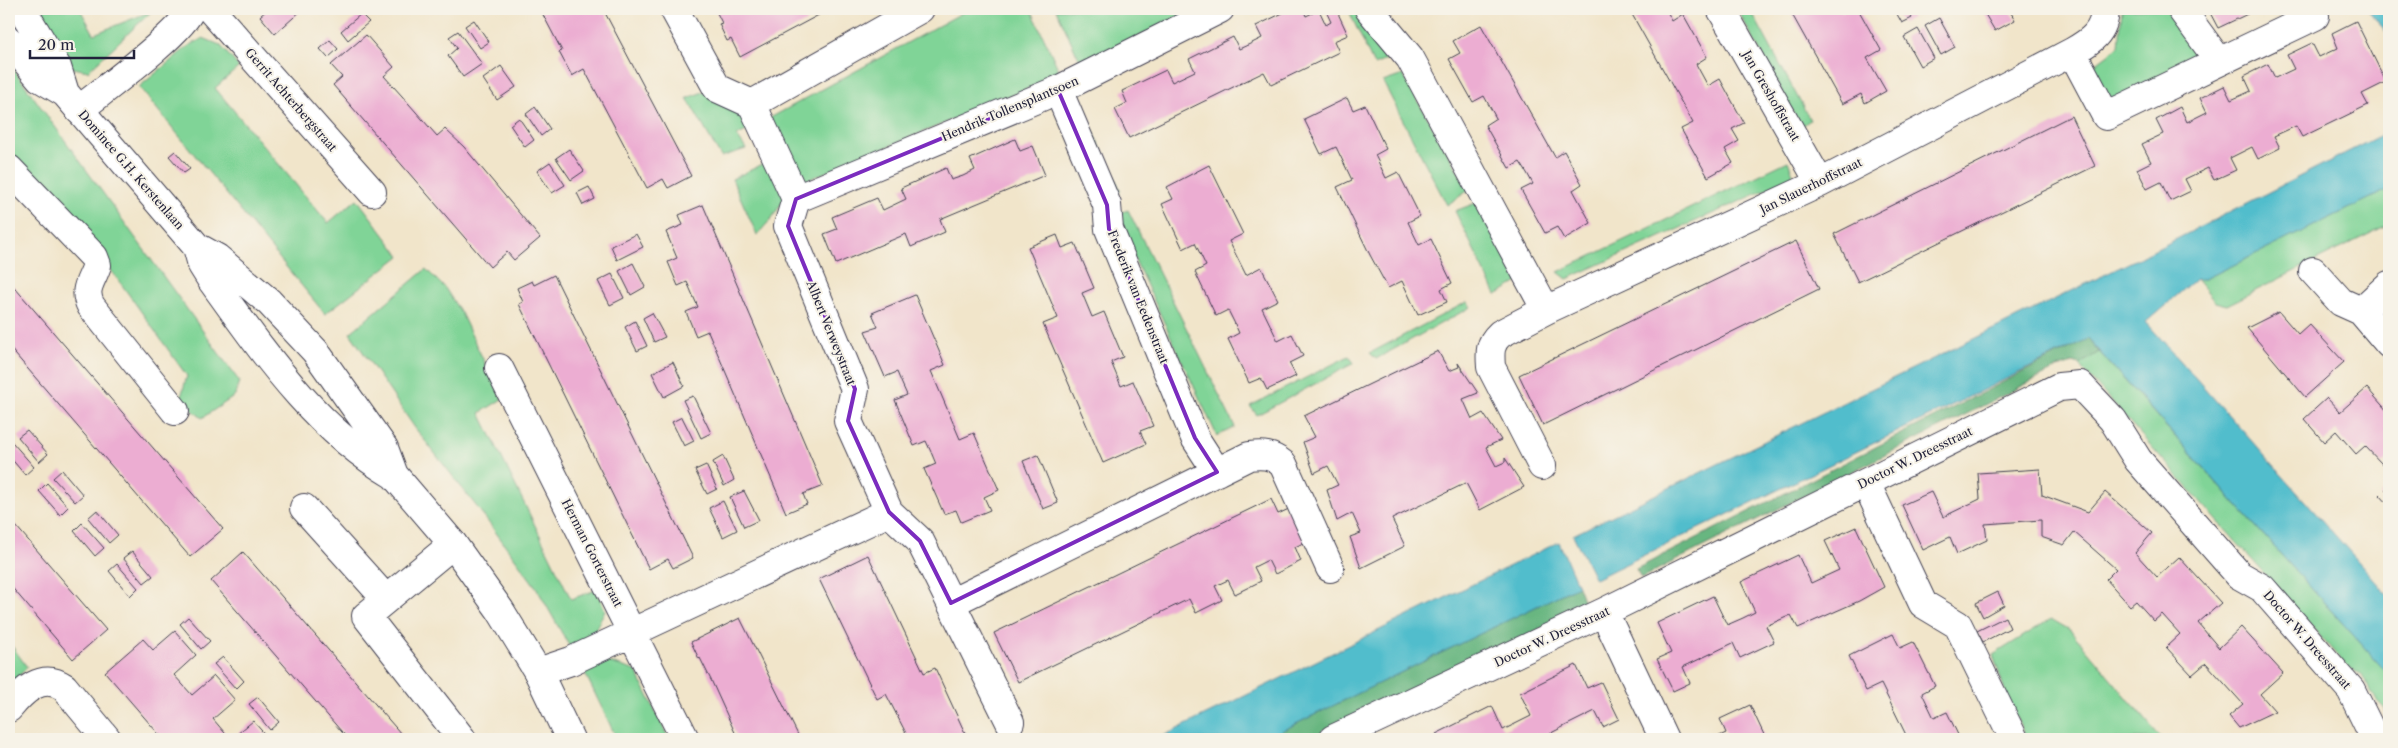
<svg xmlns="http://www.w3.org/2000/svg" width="2398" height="748" font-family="'Libre Caslon Text',serif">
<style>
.green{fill:#80d497;stroke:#517b69}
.forest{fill:#68b680;stroke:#456c5e}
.water{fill:#51bdcc;stroke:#3a7084}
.building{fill:#ecadd2}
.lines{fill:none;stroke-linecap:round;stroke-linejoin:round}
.minor-casing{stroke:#413f50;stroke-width:30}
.tertiary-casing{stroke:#413f50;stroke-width:30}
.minor{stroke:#fff;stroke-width:28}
.tertiary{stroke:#fff;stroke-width:28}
.marked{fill:none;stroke:#7b2cbf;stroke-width:4;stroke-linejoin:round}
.labels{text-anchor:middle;stroke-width:4;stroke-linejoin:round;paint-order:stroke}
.street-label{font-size:12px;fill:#22223b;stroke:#f7f3e8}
</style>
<rect width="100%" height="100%" fill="#f7f3e8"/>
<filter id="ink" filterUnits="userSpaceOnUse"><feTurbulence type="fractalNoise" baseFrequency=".02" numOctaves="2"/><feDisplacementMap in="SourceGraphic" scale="10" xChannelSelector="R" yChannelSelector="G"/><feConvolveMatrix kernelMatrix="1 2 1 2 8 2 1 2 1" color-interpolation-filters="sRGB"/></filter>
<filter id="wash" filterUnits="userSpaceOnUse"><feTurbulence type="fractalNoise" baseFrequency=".0096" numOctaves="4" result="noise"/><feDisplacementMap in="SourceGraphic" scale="20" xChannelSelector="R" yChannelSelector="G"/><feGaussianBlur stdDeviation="1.12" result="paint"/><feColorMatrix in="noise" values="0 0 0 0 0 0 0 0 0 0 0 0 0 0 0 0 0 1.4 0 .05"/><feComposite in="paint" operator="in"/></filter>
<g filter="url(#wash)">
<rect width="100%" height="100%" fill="#f1e5ca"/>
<path class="green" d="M33,9H80L94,34L152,11L88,71L68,67Z
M969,9H1031L1061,75L800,183L770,118Z
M1056,9H1195L1082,65Z
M1348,9H1363L1398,55L1374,65Z
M1737,9H1750L1810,120L1801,127Z
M2122,9H2166L2179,28L2197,60L2109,105L2091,67L2119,46Z
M203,38L220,45L239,67L215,88L328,223L357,199L400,256L325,314L139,87L187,47Z
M9,63L239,381L235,396L202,418L180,400L187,376C132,300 79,218 9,154Z
M1403,75L1469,190L1447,205L1383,82Z
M706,91L746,109L753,127L737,136L746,149L721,157L687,98Z
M1077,97L1121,191L1110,197L1070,101Z
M1788,161L1794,177L1567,279L1558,272Z
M765,163L787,195L772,218L757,235L732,179Z
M2389,189V224L2227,305L2215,302L2196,279H2205Z
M1476,203L1520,281L1496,295L1455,211Z
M1128,210L1235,427L1217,436L1114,215Z
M426,269L445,288L461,313L502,399L480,413L571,599L596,590L605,610L591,639L572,651L536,587L480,511L415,428L350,333Z
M1467,302L1471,307L1376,359L1370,353Z
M2099,352L2389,675V714C2384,707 2374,699 2370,692C2365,678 2367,674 2350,670L2079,365Z
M1349,356L1354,363L1257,415L1250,406Z
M2051,619L2070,630L2162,739H2027L2010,706L1993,655Z
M9,642L27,667L9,688Z
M605,661L636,671L669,739H617L584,671Z"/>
<path class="forest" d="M2088,339L2099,352L2079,365L2072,363L2058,368L1641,578L1636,569Z
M1578,586L1586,608L1311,739H1265Z"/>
<path class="water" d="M2367,9H2389V35Z
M2389,131V189L2205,279H2196L2146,322L2389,596V675L2088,339L1595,579L1573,535L2149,253Z
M1559,542L1578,586L1265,739H1157Z"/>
<g id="blocks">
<path class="building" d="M268,9H303L275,34L260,16Z
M540,9H603L691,176L668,188L663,179L647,188L584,69L572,76L559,52L562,51Z
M715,9H830L740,57L731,39L727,41L719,24L722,23Z
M1291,9H1303L1306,16L1319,10L1326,25L1331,22L1325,9H1336L1348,35L1334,41L1339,52L1271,85L1264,72L1129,138L1115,109L1127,103L1122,91L1166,70L1172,82L1195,71L1189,59L1233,37L1239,49L1250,44L1262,38L1256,26Z
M1629,9H1666L1672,21L1683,14L1707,57L1696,64L1708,86L1720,79L1744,123L1732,129L1739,141L1725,149L1733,163L1708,177L1681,129L1693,123Z
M1789,9H1840L1842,12L1847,9H1858L1881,50L1867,58L1886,91L1865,103L1861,94L1842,104Z
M1894,9H1907L1912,18L1902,23Z
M1982,9H2013L2010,11L2015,20L1995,31Z
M2208,9H2258L2218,28Z
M361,14L369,22L348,40L341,31Z
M1939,18L1955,47L1941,55L1925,26Z
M474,20L489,42L480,48L465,26Z
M2356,21L2386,82L2362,94L2368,105L2302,137L2296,126L2274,136L2280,148L2258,159L2252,147L2230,158L2236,170L2214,180L2208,168L2185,179L2191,191L2170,201L2161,182L2147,189L2137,169L2151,162L2142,144L2163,134L2156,120L2180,107L2187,122L2207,112L2200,98L2224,86L2231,100L2251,91L2244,76L2268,64L2275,78L2294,69L2287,55L2312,43L2319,57L2338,48L2332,33Z
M1481,25L1555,157L1564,151L1582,184L1573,190L1591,223L1564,239L1557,227L1545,233L1521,190L1533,184L1527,173L1520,162L1509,168L1485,125L1496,118L1484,96L1473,102L1449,59L1460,53L1453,41Z
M1918,29L1934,58L1920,66L1904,37Z
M458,31L482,64L463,77L448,56L457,48L449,37Z
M366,35L394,67L384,76L402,96L437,136L445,129L464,147L540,238L514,260L507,252L490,267L333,85L342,77L331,65Z
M330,40L338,49L328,58L320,49Z
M501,66L516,87L497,100L483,79Z
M1347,98L1353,110L1365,105L1386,149L1375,155L1386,178L1398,172L1420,216L1408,222L1419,245L1431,239L1452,283L1441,289L1447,302L1418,315L1402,281L1388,288L1370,255L1337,187L1352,180L1336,147L1321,154L1304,119Z
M535,107L550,129L541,136L526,114Z
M2071,116L2095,166L1858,282L1834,234Z
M519,118L534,140L525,147L510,125Z
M1015,139L1020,151L1033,146L1045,175L940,219L945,232L911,247L906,234L836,264L824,234L837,229L832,217L877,198L883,210L906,199L901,188L946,168L951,180L963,176L975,170L970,159Z
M569,149L584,171L571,180L556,158Z
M175,151L190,169L184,173L169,156Z
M550,162L565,185L552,193L537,171Z
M1209,165L1243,234L1229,241L1246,275L1261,267L1278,300L1262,308L1278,341L1292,334L1303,356L1289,363L1296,376L1267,390L1261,378L1249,383L1228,339L1239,333L1234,322L1228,310L1216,316L1195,272L1206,266L1195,243L1183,249L1162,204L1173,199L1167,187Z
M589,187L595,199L583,205L577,193Z
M703,205L823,486L803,494L807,504L786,513L708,331L696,336L686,312L698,307L687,282L678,286L668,262L677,258L666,232L683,225L679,215Z
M636,234L643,247L617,260L611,246Z
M1057,235L1062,248L1075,243L1094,288L1082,293L1092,317L1104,312L1123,357L1111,362L1121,386L1133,381L1153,426L1140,431L1146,444L1103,463L1043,324L1058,318L1028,247Z
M1796,241L1819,289L1543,425L1519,375Z
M633,263L645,287L631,295L619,271Z
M612,274L624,298L610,305L598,281Z
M554,275L693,558L673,568L668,559L649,569L519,304L523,302L517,288L532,281L534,285Z
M9,281L223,529L190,557L9,347Z
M915,295L945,365L931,371L960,439L974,433L999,490L984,497L990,510L961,522L956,510L944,514L924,469L936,464L931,452L926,441L914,446L895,400L907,395L902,384L897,372L885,377L865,331L878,327L872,313Z
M2279,312L2298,334L2309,324L2344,362L2305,397L2247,328Z
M652,313L665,337L654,342L643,318Z
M635,321L647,346L637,351L625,327Z
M1438,351L1449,371L1459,367L1458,363L1478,393L1463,399L1472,419L1483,413L1501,440L1486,447L1496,466L1505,462V458L1524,487L1480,510L1466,483L1392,519L1405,546L1361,568L1350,537L1361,533L1352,513L1337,521L1327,490L1338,485L1328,466L1314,473L1303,442L1315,437L1304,416Z
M673,362L684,386L664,397L652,373Z
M2367,388L2389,413V425L2385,428L2389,433V457L2382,464L2365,446L2356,454L2336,431L2324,442L2304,419L2327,398L2340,412Z
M693,396L711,433L701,438L683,400Z
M682,417L694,441L684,446L672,422Z
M27,430L48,454L39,462L18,437Z
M12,442L34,467L25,475L9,456V445Z
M1038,455L1058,503L1043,509L1023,461Z
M723,456L734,480L724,486L713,462Z
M706,465L717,489L707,494L695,470Z
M2040,469L2042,495L2088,512L2105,492L2152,533L2135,553L2157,577L2179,557L2221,603L2198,623L2219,648L2241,627L2283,673L2260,694L2275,711L2239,728L2229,716L2243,704L2206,663L2192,675L2166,647L2180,634L2162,614L2154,621L2136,601L2130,606L2106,579L2116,569L2074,532L2064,545L2041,537V520L1985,524L1987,540L1957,554L1950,537L1923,550L1902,505L1931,492L1943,517L1980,499L1978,473Z
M62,470L83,495L75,502L53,478Z
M47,483L68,507L60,515L39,491Z
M2389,486V505L2380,495Z
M744,491L759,520L744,527L730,497Z
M1271,499L1278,514L1293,507L1309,540L1295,547L1301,561L1275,574L1268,560L1254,567L1261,581L1235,594L1228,580L1215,586L1222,600L1196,613L1189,599L1018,682L994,633Z
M723,501L737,530L723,537L709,508Z
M97,510L118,535L109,543L88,518Z
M9,518L106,630L73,659L9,584Z
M82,523L104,548L95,556L74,531Z
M1856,527L1884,587L1859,601L1798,628L1791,615L1766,626L1774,642L1740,658L1733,643L1683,667L1690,683L1673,691L1657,659L1671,653L1657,623L1713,596L1727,625L1743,618L1755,612L1741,582L1798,555L1811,583L1826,576L1839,570L1825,541Z
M132,551L153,576L144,583L123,558Z
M243,552L402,735L397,739H348L211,581Z
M868,555L924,673L935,668L965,733L966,732L970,739H909L886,694L877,699L819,579Z
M117,564L138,588L130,596L109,571Z
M1998,592L2004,605L1983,617L1976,603Z
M188,617L210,641L201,649L180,624Z
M2005,617L2010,628L1983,642L1977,631Z
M740,618L760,658L800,739H740L739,736L737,737L712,682L700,658L699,659L691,642Z
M175,631L196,655L174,675L192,695L214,676L235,700L213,719L230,739H163L105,672L143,639L153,650Z
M1893,634L1900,648L1913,642L1935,686L1922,693L1934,718L1947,712L1960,739H1908L1881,684L1866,691L1849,656Z
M223,657L244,681L236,689L214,664Z
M1576,665L1587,688L1601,682L1619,719L1603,727L1595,711L1545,736L1546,739H1438L1436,734L1492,706L1503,730L1531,716L1520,693Z
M258,697L279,722L270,730L249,704Z
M1750,705L1766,739H1713L1726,733L1720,719Z
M253,721L269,739H231Z"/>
</g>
</g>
<g filter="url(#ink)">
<use href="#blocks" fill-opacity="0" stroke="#413f50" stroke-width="1"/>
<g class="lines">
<g class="minor-casing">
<path id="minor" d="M210,9L372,192
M674,9L717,88L752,104L796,199L788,226L855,389L848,421L889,512L920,541L1010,722
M1369,9L1410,58L1546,310
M1721,9L1820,183
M2181,9L2219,61
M2072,52L2106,116L2315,16
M1058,90L1107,205L1109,229L1195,438L1217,472
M752,104L920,9
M79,110C102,91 183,32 191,9
M9,169L94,257L97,265C92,281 82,289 91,306L175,411
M796,199L1058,90L1220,9
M2313,271L2341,302L2361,311
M2389,285L2361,311L2389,344
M499,368L685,739
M1542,466L1491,367C1490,353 1489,344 1500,334L1546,310L1820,183L2072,52C2090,42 2105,32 2105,9
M1866,483L1923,604L1958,625L2014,739
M304,508L386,599
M453,544L366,616L462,739
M951,603L1249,456C1263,454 1272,455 1283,464L1330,568
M1604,612L1664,739
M538,672L571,661L889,512
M9,708C23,691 42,672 64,687L107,739
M1333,739L1604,612L2059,387L2080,385L2113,420L2138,460L2239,575L2262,588L2351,690L2375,739"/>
</g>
<g class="tertiary-casing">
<path id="tertiary" d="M22,9L57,67L65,93
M9,41L40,78L65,93L197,247L217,258L269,302L315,351L384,448L394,475L453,544L500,610L538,672L570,739
M197,247L202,265L212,281C264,353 316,430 394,475"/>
</g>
<use href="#minor" class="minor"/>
<use href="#tertiary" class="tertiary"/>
</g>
</g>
<path class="marked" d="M1058,90L1107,205L1109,229L1195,438L1217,472L951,603L920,541L889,512L848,421L855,389L788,226L796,199Z"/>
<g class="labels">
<g class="street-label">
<text transform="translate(1771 96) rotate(60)" y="4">Jan Greshoffstraat</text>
<text transform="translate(291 100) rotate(49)" y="4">Gerrit Achterbergstraat</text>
<text transform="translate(1010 109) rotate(-23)" y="4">Hendrik Tollensplantsoen</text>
<text transform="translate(131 170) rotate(49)" y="4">Dominee G.H. Kerstenlaan</text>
<text transform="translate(1811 186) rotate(-26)" y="4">Jan Slauerhoffstraat</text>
<text transform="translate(1138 297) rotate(68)" y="4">Frederik van Eedenstraat</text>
<text transform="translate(831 333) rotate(68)" y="4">Albert Verweystraat</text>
<text transform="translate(1915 458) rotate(-26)" y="4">Doctor W. Dreesstraat</text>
<text transform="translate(592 553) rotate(63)" y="4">Herman Gorterstraat</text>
<text transform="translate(1552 637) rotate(-25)" y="4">Doctor W. Dreesstraat</text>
<text transform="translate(2307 640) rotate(49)" y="4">Doctor W. Dreesstraat</text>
</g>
</g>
<rect width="2398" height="748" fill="none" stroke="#f7f3e8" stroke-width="30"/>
<path d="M30 50v8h104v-8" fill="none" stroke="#22223b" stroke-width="2.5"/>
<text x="38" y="50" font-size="15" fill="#22223b" stroke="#f7f3e8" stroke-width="4" paint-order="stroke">20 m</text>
</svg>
